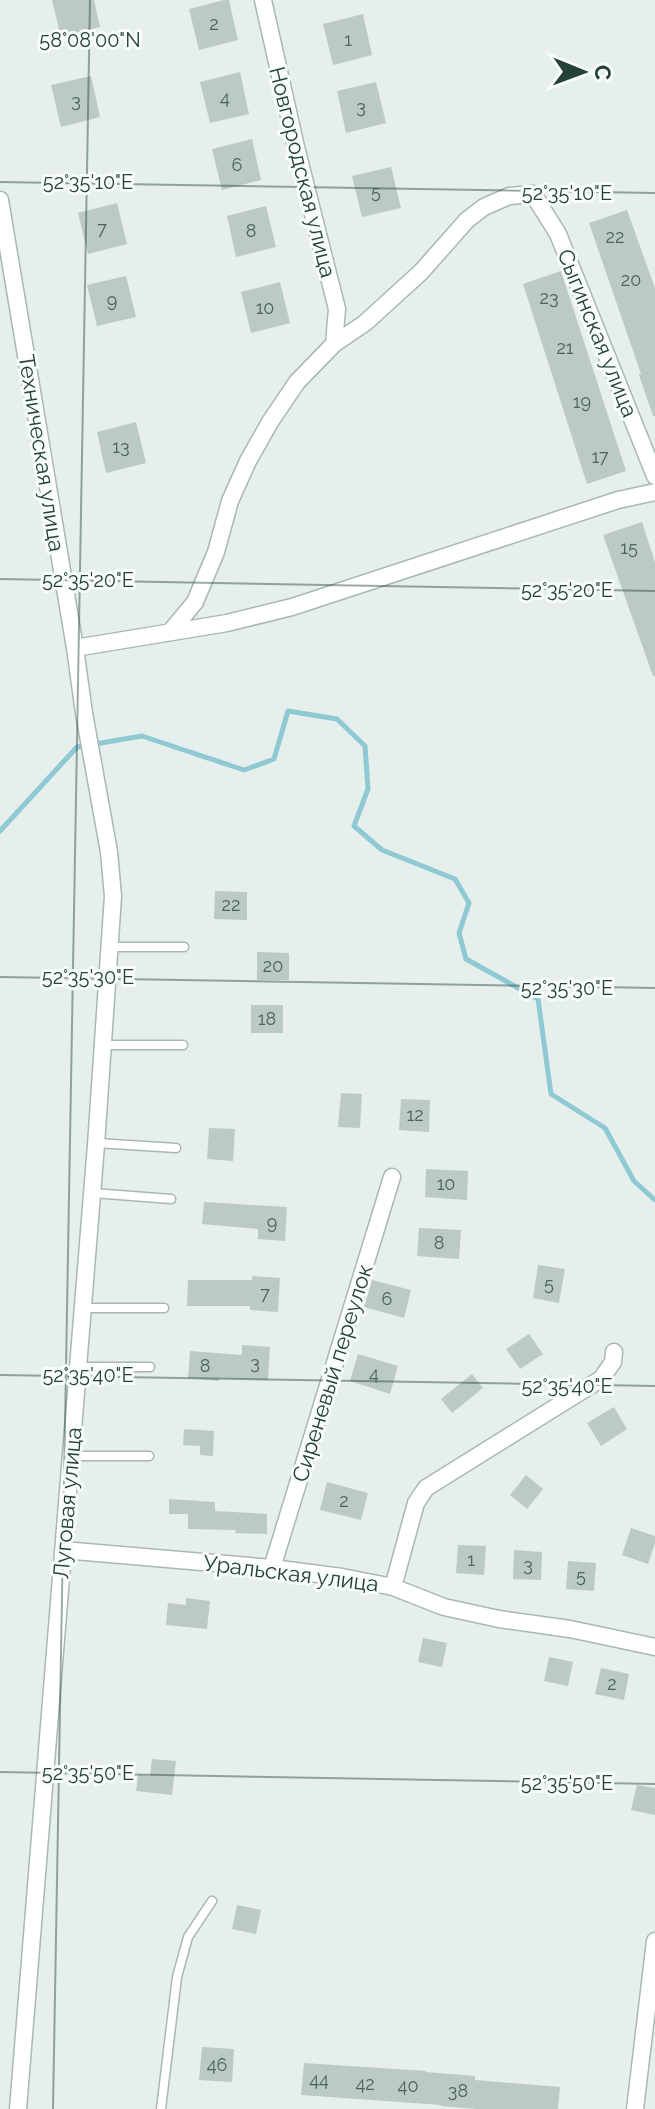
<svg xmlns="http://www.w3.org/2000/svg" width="655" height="2109" font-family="Raleway,sans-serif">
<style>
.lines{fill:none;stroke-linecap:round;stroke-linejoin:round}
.stream{stroke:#8ec9d4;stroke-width:5}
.building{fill:#bbcac4}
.lane-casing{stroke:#a8b8b2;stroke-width:11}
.street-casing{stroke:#a8b8b2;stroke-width:19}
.lane{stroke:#fff;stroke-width:8}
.street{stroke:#fff;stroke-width:16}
.ticks{fill:none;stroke:#24423a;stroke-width:2;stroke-opacity:0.45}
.labels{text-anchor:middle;stroke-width:6;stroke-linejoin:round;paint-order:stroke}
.number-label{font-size:18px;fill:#4a645c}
.street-label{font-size:22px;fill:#24423a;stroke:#f7fbf9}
.ticks-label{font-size:20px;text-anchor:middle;fill:#24423a;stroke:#f7fbf9;stroke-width:6;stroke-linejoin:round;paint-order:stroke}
</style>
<rect width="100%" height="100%" fill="#e6efeb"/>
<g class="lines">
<path class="stream" d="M0,831L77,747L142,736L244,770L274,759L288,711L337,719L365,746L368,789L354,826L382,850L455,879L469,903L459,933L466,959L538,999L551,1094L605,1128L634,1181L655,1200"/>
</g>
<path class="building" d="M52,0H94L100,27L61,37Z
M224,0H229L238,40L199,50L189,9Z
M363,14L372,55L333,65L323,24Z
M240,72L249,114L210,123L200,82Z
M91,76L100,117L61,127L51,85Z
M376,82L386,123L346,133L337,91Z
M252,139L261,180L222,190L212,149Z
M391,167L401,208L362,217L352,176Z
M117,203L127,244L88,254L78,213Z
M266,206L276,247L236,257L227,216Z
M627,210L655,288V416H653L639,375L641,374L589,223Z
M561,271L626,471L587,484L523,284Z
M126,276L136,317L97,326L87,285Z
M280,282L290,323L251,333L241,292Z
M136,422L146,463L106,473L97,432Z
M642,522L655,562V676H653L603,535Z
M215,891L247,892V920L214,919Z
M257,952L289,953V980H257Z
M251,1005H283V1033H251Z
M341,1093L362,1094L360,1128L338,1127Z
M401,1099L430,1100L429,1132L399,1130Z
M209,1128L235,1129L233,1161L207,1159Z
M426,1169L468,1171L467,1200L425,1197Z
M204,1202L287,1207L285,1241L258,1239V1229L202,1224Z
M419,1228L461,1230L459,1259L417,1256Z
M538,1265L565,1269L559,1303L533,1298Z
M252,1276L280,1278L278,1312L250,1310V1306H187L188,1280H252Z
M372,1280L411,1290L404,1318L364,1307Z
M529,1334L543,1354L520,1369L506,1349Z
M242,1345L270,1347L268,1380L219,1378V1381L188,1378L190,1351L242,1355Z
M358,1354L398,1366L390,1394L350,1381Z
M472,1374L483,1388L452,1413L441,1399Z
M614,1407L627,1429L601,1446L587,1423Z
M184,1429L214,1431L213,1456L200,1455V1446L183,1445Z
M526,1475L543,1489L527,1509L510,1495Z
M327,1482L368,1493L361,1520L320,1510Z
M169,1499L215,1502V1511L267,1514V1534L235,1533L236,1530L188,1529V1514H169Z
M631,1528L655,1536V1543L648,1564L622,1555Z
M458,1545L486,1546L484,1575L456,1573Z
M514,1550L542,1552L541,1580L513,1579Z
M568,1561L596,1563L594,1591L566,1589Z
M186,1598L210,1601L207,1629L166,1625L168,1603L186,1605Z
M423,1638L447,1643L442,1667L418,1662Z
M549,1657L573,1662L568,1686L544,1681Z
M601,1668L629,1674L624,1700L595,1694Z
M152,1759L176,1761L172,1795L136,1791L138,1775L150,1776Z
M637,1785L655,1788V1815L631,1810Z
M237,1905L261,1910L256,1934L232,1929Z
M202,2047L234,2049L232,2082L199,2080Z
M304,2063L426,2071V2072L475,2076V2080L560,2087L558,2109H477L441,2106V2105L301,2095Z"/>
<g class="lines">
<g class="lane-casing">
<path id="lane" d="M110,947H184
M103,1045H183
M97,1143L176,1148
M93,1193L171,1199
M83,1308H164
M78,1367H150
M72,1456H149
M161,2109L177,1977L188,1937L212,1901"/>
</g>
<g class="street-casing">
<path id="street" d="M263,0L296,147L337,309L334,344
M0,200L75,648L84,713L109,852L113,896L96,1145L18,2109
M170,632L195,602L216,552L230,501L248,461L270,422L297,382L334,344L365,323L421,272L467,220L484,207L509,196L533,194L558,234L655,476
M75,648L227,623L292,607L618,500L655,492
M63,1550L272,1568L342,1577L393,1587L444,1607L499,1619L570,1629L655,1647
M272,1568L392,1177
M393,1587L416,1503L426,1488L601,1379L613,1362L614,1352
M635,2109L655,1941"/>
</g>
<use href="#lane" class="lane"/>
<use href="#street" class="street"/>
</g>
<path class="ticks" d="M0,182L655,193M0,579L655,591M0,977L655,988M0,1375L655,1386M0,1772L655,1784M53,2109L90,0"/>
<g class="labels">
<g class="number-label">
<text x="214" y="30">2</text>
<text x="348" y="46">1</text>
<text x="225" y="104">4</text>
<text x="76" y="107">3</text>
<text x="361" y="113">3</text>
<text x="237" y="171">6</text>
<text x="376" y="198">5</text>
<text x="102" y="235">7</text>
<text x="251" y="237">8</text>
<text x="615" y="243">22</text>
<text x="631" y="286">20</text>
<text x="549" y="304">23</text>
<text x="112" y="307">9</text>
<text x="265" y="314">10</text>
<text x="565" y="354">21</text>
<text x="582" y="408">19</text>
<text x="121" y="453">13</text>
<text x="600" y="463">17</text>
<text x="629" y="554">15</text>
<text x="231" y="911">22</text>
<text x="273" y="972">20</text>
<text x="267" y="1025">18</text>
<text x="415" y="1121">12</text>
<text x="446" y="1190">10</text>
<text x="272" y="1229">9</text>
<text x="439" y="1249">8</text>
<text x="549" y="1290">5</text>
<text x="265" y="1300">7</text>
<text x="387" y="1305">6</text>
<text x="255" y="1369">3</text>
<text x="205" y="1372">8</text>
<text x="374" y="1380">4</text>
<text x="344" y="1507">2</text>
<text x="471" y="1566">1</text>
<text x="528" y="1571">3</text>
<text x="581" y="1582">5</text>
<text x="612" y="1690">2</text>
<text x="217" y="2071">46</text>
<text x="319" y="2086">44</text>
<text x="365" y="2090">42</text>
<text x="408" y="2092">40</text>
<text x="458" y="2097">38</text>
</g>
<g class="street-label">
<text transform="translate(303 172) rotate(76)" y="8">Новгородская улица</text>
<text transform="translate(598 333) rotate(68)" y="8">Сыгинская улица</text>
<text transform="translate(42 453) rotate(81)" y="8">Техническая улица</text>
<text transform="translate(332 1373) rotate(-73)" y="8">Сиреневый переулок</text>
<text transform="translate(67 1503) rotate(-85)" y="8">Луговая улица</text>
<text transform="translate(291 1573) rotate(7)" y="8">Уральская улица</text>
</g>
</g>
<g class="ticks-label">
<text x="90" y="47">58°08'00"N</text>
<text x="88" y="189">52°35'10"E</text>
<text x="567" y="200">52°35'10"E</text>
<text x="88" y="587">52°35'20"E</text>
<text x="567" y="597">52°35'20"E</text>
<text x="88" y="984">52°35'30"E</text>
<text x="567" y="995">52°35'30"E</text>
<text x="88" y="1382">52°35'40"E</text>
<text x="567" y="1393">52°35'40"E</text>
<text x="88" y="1780">52°35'50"E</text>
<text x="567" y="1790">52°35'50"E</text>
</g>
<g transform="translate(583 72) rotate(91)" stroke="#f7fbf9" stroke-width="6" paint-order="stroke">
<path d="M0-6L14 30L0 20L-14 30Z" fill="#24423a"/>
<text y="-12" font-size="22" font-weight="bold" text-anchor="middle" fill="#24423a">С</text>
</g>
</svg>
